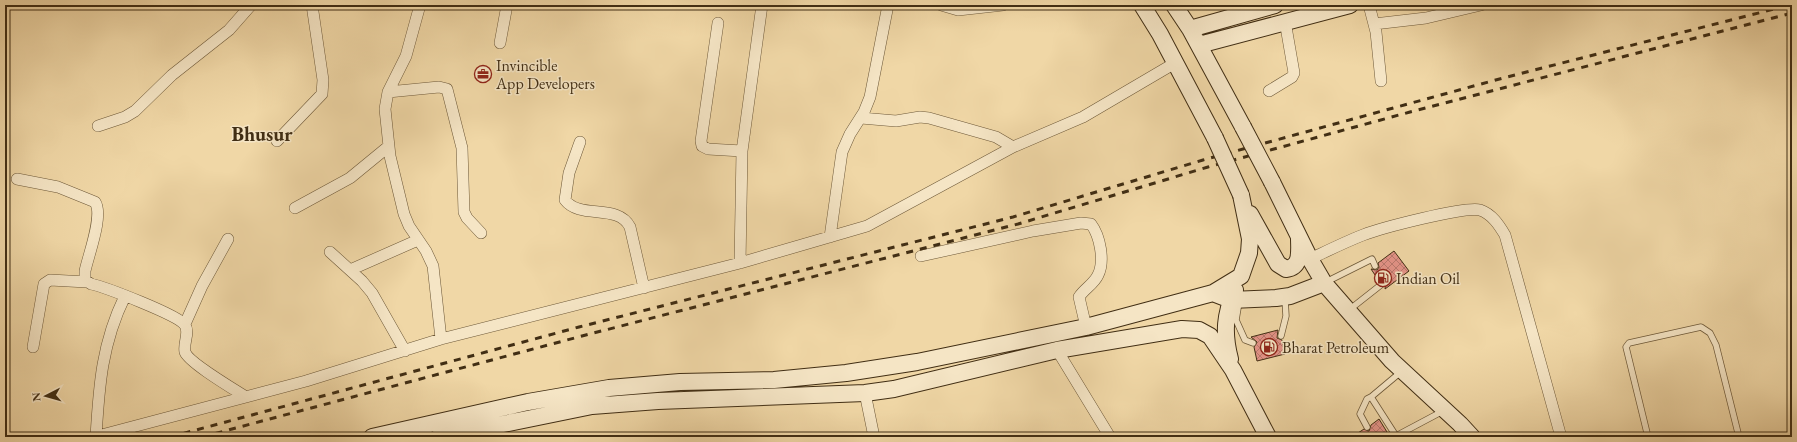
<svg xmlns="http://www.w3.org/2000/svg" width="1797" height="442" font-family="'EB Garamond',serif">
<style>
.building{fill:url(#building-cross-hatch);stroke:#412e14}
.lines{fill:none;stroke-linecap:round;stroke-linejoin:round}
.lane-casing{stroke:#6d5838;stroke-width:7}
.street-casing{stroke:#6d5838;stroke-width:12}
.secondary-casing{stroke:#412e14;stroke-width:18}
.lane{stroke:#f5e5c5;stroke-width:5.5}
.street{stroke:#f5e5c5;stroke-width:11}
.secondary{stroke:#f5e5c5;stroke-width:16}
.rail{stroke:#412e14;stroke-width:3;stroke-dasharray:7 7;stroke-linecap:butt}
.secondary-bridge-casing{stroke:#412e14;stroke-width:18;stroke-linecap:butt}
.secondary-bridge{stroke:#f5e5c5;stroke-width:16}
.labels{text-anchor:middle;stroke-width:3;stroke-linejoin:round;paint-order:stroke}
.poi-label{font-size:16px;fill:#412e14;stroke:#f5e5c5;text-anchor:start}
.district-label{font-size:20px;font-weight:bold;fill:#412e14;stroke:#f5e5c5}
</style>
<defs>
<pattern id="building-cross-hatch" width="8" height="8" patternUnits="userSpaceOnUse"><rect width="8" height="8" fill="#e59489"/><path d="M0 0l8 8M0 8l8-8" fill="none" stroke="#bb796f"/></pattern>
</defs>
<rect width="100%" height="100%" fill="#f0d7a6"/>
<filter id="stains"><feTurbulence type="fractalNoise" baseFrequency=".005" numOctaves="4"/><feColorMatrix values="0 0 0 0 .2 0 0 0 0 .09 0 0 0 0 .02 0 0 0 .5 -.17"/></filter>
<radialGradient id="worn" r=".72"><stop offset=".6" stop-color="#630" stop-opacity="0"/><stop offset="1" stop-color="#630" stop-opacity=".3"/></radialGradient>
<path class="building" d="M1394,251L1409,271L1385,289L1386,282L1383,280L1379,281L1371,269L1377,270L1379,267L1378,263Z
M1278,330L1277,338L1282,340L1285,354L1257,361L1254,347L1257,342L1251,337Z
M1379,419L1387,432L1380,437H1352L1364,429L1369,431L1371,425Z"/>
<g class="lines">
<g class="lane-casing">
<path id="lane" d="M1324,283L1372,259L1375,266
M1239,302L1236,320L1245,340L1253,343
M1349,310L1382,284
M1281,336L1286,316L1285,299
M1371,397L1396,436
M1367,427L1360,414L1367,399L1371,397L1402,371
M1394,437L1443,411
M1648,437L1626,347L1629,343L1701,327L1710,333L1716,345L1739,437"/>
</g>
<g class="street-casing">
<path id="street" d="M420,5L406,56L388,92L385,109L390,156L404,214L409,226L426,251L433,266L441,339
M941,5L958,10L1003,5
M1369,5L1376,32L1381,81
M718,23L701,141L702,146L708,149L742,151L762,5
M1374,24L1426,18L1481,5
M500,43L507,5
M1269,91L1292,77L1294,73L1285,21
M388,92L439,87L447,89L462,148L464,212L467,218L481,233
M861,118L896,121L920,117L929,118L996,137L1013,147
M98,126L125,117L135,111L172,75L229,30L251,5
M277,141L322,94L323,80L312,5
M580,142L569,173L565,200C580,220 618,203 630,227L644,288
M17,179L58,187L95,202C104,215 88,256 85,271V280L91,284C105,287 178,315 185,325C190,333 183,343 185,352C188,362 235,390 246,397
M295,208L350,178L389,146
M830,237L842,152L850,134L864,112L870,97L888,5
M330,252L362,281L372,293L405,351
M921,256L1033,231L1081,223L1091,224C1100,236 1105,261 1098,275C1094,284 1084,289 1079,297L1086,327
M1310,259C1327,251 1345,242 1363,235C1381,228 1465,206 1480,210C1492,214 1499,225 1505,235L1561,437
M740,263L742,151
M350,270L418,240
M185,324L202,286L228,239
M33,347L44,284L50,280L87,282
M1057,350L1110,437
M865,393L874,437
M94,437L306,381L441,339L740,263L867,226L1013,147L1083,117L1175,63
M96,437C99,385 102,343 125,296"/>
</g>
<g class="secondary-casing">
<path id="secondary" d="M1142,5L1160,34L1215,138
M1174,5L1190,29L1243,127
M1190,29L1275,5
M1199,45L1350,5
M1272,182L1310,259L1324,283L1392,361L1460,424L1472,437
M1250,214L1278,264L1286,269C1302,267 1299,251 1299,238
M1213,293L1231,300L1276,298L1290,296L1324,283
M1230,359C1223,332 1225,315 1235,290
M372,437L528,402L609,388L680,382L774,380L846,373L917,362L1086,327L1213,293L1241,276L1249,253L1250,239L1241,195
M439,437L592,406L658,401L865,393L894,389L1057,350L1182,329L1199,330L1210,336L1233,370L1268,437"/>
</g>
<use href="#lane" class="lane"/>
<use href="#street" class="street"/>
<use href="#secondary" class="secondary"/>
<path class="rail" d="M170,437L579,327L1013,217L1203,160L1503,78L1790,5
M202,437L582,336L1018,224L1208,167L1410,112L1792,13"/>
<g class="secondary-bridge-casing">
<path id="secondary-bridge" d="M1243,127L1272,182
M1215,138L1241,195"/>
</g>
<use href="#secondary-bridge" class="secondary-bridge"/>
</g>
<defs>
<g id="office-ring" transform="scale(0.9)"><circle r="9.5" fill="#f5e5c5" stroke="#8f2418" stroke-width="1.5"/><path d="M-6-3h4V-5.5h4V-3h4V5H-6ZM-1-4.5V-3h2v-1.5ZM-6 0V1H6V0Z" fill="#8f2418"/></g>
<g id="fuel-ring" transform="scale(0.9)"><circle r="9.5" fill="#f5e5c5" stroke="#8f2418" stroke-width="1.5"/><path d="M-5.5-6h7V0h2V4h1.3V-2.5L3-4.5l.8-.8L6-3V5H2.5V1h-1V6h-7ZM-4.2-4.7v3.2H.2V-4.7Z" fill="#8f2418"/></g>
</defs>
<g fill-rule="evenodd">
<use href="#office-ring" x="483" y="74"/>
<use href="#fuel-ring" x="1383" y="278"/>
<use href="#fuel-ring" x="1269" y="347"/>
</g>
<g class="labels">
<g class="poi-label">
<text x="496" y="71">Invincible<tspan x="496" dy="18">App Developers</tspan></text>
<text x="1396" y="284">Indian Oil</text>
<text x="1282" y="353">Bharat Petroleum</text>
</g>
<g class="district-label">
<text x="262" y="141">Bhusur</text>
</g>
</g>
<rect width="1797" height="442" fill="none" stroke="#f0d7a6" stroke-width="20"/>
<rect x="6" y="6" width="1785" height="430" fill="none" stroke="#412e14" stroke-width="2"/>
<rect x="10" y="10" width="1777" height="422" fill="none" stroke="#412e14"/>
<g transform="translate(46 396) rotate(264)" stroke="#f5e5c5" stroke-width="3" paint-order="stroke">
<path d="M0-3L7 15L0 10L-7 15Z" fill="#412e14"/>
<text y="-6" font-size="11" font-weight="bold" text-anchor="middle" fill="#412e14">N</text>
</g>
<rect width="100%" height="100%" filter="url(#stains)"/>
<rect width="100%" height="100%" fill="url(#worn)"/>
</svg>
